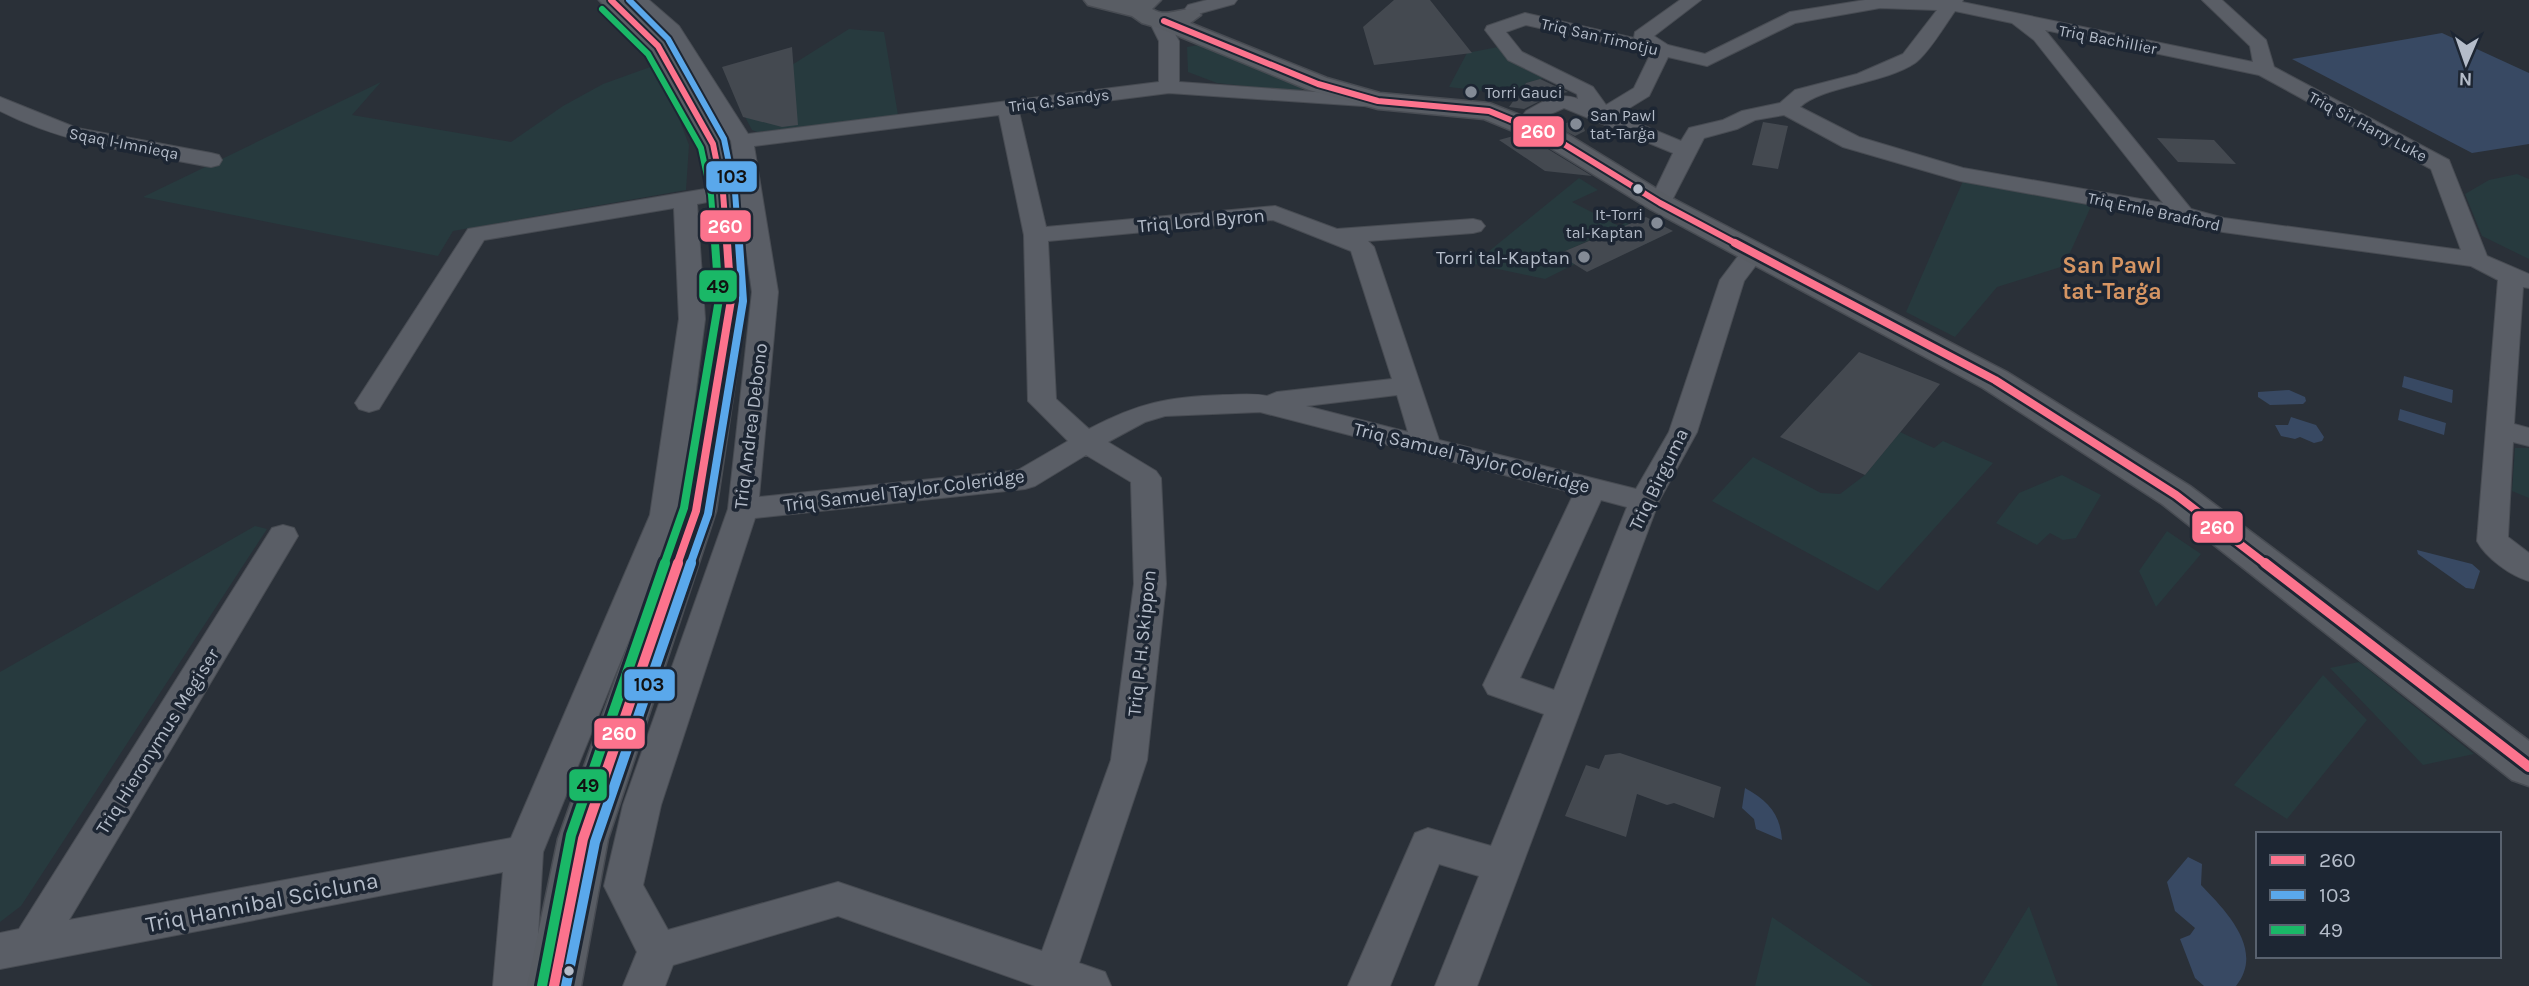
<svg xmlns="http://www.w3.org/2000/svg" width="2529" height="986" font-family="Karla,sans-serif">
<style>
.green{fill:#273a3e}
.water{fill:#384963}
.building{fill:#444950}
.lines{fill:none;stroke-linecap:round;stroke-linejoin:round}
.minor-casing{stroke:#484c53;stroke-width:2}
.secondary-casing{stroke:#484c53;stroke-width:3}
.minor{fill:#5a5e66;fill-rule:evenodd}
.secondary{fill:#595d64;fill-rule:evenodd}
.bus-1-far2-casing{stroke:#1d2633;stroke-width:10}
.bus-1-far1-casing{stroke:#1d2633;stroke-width:13}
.bus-1-casing{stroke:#1d2633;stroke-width:16}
.bus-2-far2-casing{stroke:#1d2633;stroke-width:10}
.bus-2-far1-casing{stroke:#1d2633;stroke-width:13}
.bus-2-casing{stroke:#1d2633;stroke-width:16}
.bus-3-far2-casing{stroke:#1d2633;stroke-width:10}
.bus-3-far1-casing{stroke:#1d2633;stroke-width:13}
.bus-3-casing{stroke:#1d2633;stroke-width:16}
.bus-1-far2{stroke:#fc738d;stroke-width:6}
.bus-1-far1{stroke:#fc738d;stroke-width:8}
.bus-1{stroke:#fc738d;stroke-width:10}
.bus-2-far2{stroke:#5aa8eb;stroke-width:6}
.bus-2-far1{stroke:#5aa8eb;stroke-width:8}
.bus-2{stroke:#5aa8eb;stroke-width:10}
.bus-3-far2{stroke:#1ab867;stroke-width:6}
.bus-3-far1{stroke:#1ab867;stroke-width:8}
.bus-3{stroke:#1ab867;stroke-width:10}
.poi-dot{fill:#848b96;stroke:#1d2633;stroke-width:2.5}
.bus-dot{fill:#b4bcc9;stroke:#1d2633;stroke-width:2.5}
.labels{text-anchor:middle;stroke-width:7;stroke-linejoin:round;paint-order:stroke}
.far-street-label{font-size:16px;fill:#b4bcc9;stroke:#1d2633}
.far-poi-label{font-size:16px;fill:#b4bcc9;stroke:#1d2633;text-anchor:start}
.street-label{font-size:19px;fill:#b4bcc9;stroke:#1d2633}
.poi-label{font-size:19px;fill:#b4bcc9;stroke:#1d2633;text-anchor:end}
.quarter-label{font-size:23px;font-weight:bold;fill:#d59563;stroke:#1d2633}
.near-street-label{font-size:23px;fill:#b4bcc9;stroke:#1d2633}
.line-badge{stroke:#1d2633;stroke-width:2.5}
.badge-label{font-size:19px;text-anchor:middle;font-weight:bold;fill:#fff}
.pale-badge-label{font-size:19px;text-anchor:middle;font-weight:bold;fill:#111}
</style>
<rect width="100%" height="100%" fill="#2a3038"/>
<path class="green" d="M849,29L884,32L898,115L757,132L752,130L736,100Z
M1199,45L1301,85L1303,92L1217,83L1188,72L1187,47Z
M1498,47L1548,77L1526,83L1518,95L1449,87L1467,53Z
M653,66L672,100L689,145L686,190L453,231L438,256L143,197L381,82L352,115L511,142L563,106L603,84Z
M2517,174L2529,179V259L2482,236L2465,194L2489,180Z
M1579,178L1598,190L1572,202L1619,226L1626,222L1656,239L1628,252L1599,236L1559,254L1575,264L1545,279L1470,263L1466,252H1488Z
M1963,181L2092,204L2064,266L1997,287L1955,337L1906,312Z
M1900,432L1934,448L1943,441L1993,463L1878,591L1712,501L1753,457L1821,493L1840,494L1865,475Z
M2515,448H2529V498L2512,491Z
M2062,475L2101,495L2076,538L2063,540L2050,533L2037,545L1996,523L2019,493Z
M255,526L267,529L21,906L0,922V672Z
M2167,531L2201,554L2156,607L2139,571Z
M2359,662L2474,754L2423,765L2330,668Z
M2323,675L2367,720L2287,819L2234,785Z
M2029,906L2058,986H1981Z
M1772,917L1873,986H1755Z"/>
<path class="water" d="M2442,33L2529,73V144L2472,153L2292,59Z
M2404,376L2453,390L2452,403L2402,387Z
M2289,390L2305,397L2306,401L2303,404L2270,405L2258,397V392Z
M2400,409L2446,423L2444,435L2398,420Z
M2291,417L2316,425L2324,437L2322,441L2314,443L2300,437L2295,439L2281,436L2275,425H2288Z
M2417,550L2472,564L2480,571L2474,589L2466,588L2418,554Z
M1745,788C1768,801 1780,813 1782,840L1756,829L1754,819L1742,808Z
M2188,857L2202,864L2201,885C2226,911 2265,950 2236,986H2204L2195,978L2180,939L2190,935L2195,928L2175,911L2167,882Z"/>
<path class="building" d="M1394,0H1430L1472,53L1374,65L1363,27Z
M792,47L798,125L782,127L743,117L722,67Z
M1540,79L1568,92L1550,96L1524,109L1509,107L1526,83Z
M1581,119L1585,131L1575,136L1555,126Z
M1763,122L1788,126L1778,169L1752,165Z
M1517,135L1543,146L1592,176L1545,171L1499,140Z
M2157,138L2214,140L2236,164L2178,162Z
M1646,217L1673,231L1587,272L1558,254Z
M1859,352L1940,384L1865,475L1780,437Z
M1620,753L1721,787L1714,818L1674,803L1667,805L1637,794L1626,837L1565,816L1586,765L1599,769L1605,755Z"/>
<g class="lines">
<g class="minor-casing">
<path id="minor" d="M629,0H649L679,26L748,134L1159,82V41L1149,21L1158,15L1165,17L1179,41V82L1385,97L1388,101L1385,105L1378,107L1169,93L1019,112L1046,227L1275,206L1337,229L1473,219L1481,221L1485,226L1481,231L1473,233L1368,241L1374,247L1439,440L1636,489L1669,432L1720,280L1745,247L1754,245L1763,247L1766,252L1744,281L1697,432L1659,501L1477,986H1435L1479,876L1439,864L1390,986H1348L1415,833L1428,828L1491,846L1544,714L1488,694L1483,685L1574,493L1260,412L1165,416L1145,422L1108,442L1156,471L1161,478L1166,584L1147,760L1079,963L1105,972L1111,986H1035L838,916L673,965L665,986H623L637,952L604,886L623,805L728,509L752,292L731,141L665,33ZM999,115L1024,235L1028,401L1068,441L1018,470L759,497L778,292L754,146ZM1273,220L1351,251L1392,379L1277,392L1267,396C1253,393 1237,395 1223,395C1168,397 1138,403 1089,429L1056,399L1048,241ZM1397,395L1408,432L1306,406ZM1086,455L1131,482L1134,584L1111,760L1042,951L838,882L668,930L643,885L661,805L755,518L1025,489L1035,486ZM1601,500L1627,507L1554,690L1520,678Z
M1207,0H1237L1234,4L1194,15L1185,9L1188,5Z
M1680,0H1701L1654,36L1668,45L1705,54L1790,12L1865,0H1963L1962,2L2253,62L2250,46L2202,0H2222L2266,40L2274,67L2449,160L2487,256L2529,274V288L2523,287L2514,424L2529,428V446L2513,442L2508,537L2529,553V581C2511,576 2486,558 2477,541L2498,280L2471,266L2223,232L2181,221L1960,181L1843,147L1784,115L1755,120L1737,129L1704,138L1668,208H1652L1649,203L1673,153L1564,108L1540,119H1526L1523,115L1526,111C1544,101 1558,91 1578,99L1577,94L1508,60L1485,30L1487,26L1525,13L1634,38L1635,32ZM1880,8L1937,10L1903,54L1857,74L1795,90L1780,103L1742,111L1723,120L1689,128L1681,141L1618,115L1649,96L1668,57L1707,66L1795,23ZM1955,11L2012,23L2034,40L2163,203L1963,168L1859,137L1800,107C1822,86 1884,84 1915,63C1928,54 1945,25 1955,11ZM1526,25L1651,53L1634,88L1606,105L1593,87L1522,52L1506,32ZM2045,30L2259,75L2431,169L2461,250L2224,218L2191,209Z
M0,97L77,128L211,153L219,155L222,160L219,165L211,167C139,153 66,145 0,111Z
M705,189L713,191L716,196L713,201L697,204L705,319L680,515L543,852L535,986H493L503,872L0,969V933L19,929L272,528L283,525L294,528L298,536L69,920L511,838L650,515L679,319L674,208L484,240L379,409L369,412L359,409L355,403L468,229Z"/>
</g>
<g class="secondary-casing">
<path id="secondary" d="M599,0H624L667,41L727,144L738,193L747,300L716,511L608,839L581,986H527L558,839L676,511L715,300L708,193L699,144L648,50Z
M1084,0H1161L1152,9C1168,19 1181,6 1197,10L1201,15L1190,23L1327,78L1380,93L1489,103L1564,132L1670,197L2007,372L2190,486L2529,741V786L2512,780L2162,504L1983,388L1650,209L1544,144L1484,119L1378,109L1309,90L1159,28L1142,23L1132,16L1088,5Z"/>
</g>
<use href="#minor" class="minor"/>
<use href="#secondary" class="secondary"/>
<g class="bus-1-far2-casing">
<path id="bus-1-far2" d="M611,0L658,46L713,144L723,193L727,245
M1164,21L1318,84L1378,101L1489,111L1554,138L1660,203L1739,245"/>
</g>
<g class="bus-1-far1-casing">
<path id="bus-1-far1" d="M1735,243L1995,380L2176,495L2267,565
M677,565L696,511L731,300L727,243"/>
</g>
<g class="bus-1-casing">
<path id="bus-1" d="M2265,563L2529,767
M554,986L583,839L678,563"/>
</g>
<g class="bus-2-far2-casing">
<path id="bus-2-far2" d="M629,0L668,39L724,139L735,192L739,245"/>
</g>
<g class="bus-2-far1-casing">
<path id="bus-2-far1" d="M690,565L708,514L743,301L739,243"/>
</g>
<g class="bus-2-casing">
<path id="bus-2" d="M566,986L595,842L691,563"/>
</g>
<g class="bus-3-far2-casing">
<path id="bus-3-far2" d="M602,9L648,54L701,148L711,195L715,245"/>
</g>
<g class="bus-3-far1-casing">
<path id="bus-3-far1" d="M664,565L684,508L719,299L715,243"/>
</g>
<g class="bus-3-casing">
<path id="bus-3" d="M542,986L571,835L665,563"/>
</g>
<use href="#bus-1-far2" class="bus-1-far2"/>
<use href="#bus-1-far1" class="bus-1-far1"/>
<use href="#bus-1" class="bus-1"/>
<use href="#bus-2-far2" class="bus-2-far2"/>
<use href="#bus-2-far1" class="bus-2-far1"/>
<use href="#bus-2" class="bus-2"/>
<use href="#bus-3-far2" class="bus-3-far2"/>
<use href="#bus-3-far1" class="bus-3-far1"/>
<use href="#bus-3" class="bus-3"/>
</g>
<g class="poi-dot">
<circle cx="1471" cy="92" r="7"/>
<circle cx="1576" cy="124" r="7"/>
<circle cx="1657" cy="223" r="7"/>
<circle cx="1584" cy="257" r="7"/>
</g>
<g class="bus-dot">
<circle cx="1638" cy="189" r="6"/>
<circle cx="569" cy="971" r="6"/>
</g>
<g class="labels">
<g class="far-street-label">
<text transform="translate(1600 36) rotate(13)" y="6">Triq San Timotju</text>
<text transform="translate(2108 39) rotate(11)" y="6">Triq Bachillier</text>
<text transform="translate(1059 100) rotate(-7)" y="6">Triq G. Sandys</text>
<text transform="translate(2368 126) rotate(28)" y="6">Triq Sir Harry Luke</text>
<text transform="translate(124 143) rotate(11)" y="6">Sqaq l-Imnieqa</text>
<text transform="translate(2154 211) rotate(12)" y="6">Triq Ernle Bradford</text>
</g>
<g class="far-poi-label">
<text x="1485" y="98">Torri Gauci</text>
<text x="1590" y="121">San Pawl<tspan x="1590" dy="18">tat-Tarġa</tspan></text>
<text x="1643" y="220" text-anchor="end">It-Torri<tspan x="1643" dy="18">tal-Kaptan</tspan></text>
</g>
<g class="street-label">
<text transform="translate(1201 220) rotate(-5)" y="7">Triq Lord Byron</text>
<text transform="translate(750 426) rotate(-83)" y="7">Triq Andrea Debono</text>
<text transform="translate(1472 457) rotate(14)" y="7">Triq Samuel Taylor Coleridge</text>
<text transform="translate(1658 479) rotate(-64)" y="7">Triq Birguma</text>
<text transform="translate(904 490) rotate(-7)" y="7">Triq Samuel Taylor Coleridge</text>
<text transform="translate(1141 643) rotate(-84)" y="7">Triq P. H. Skippon</text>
<text transform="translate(157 741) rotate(-58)" y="7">Triq Hieronymus Megiser</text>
</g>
<g class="poi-label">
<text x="1570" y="264">Torri tal-Kaptan</text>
</g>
<g class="quarter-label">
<text x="2112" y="273">San Pawl<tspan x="2112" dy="26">tat-Tarġa</tspan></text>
</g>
<g class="near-street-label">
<text transform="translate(262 902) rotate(-11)" y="8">Triq Hannibal Scicluna</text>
</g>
</g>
<g class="line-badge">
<rect x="1512" y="115" width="53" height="33" rx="7" fill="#fc738d"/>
<rect x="705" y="160" width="53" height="33" rx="7" fill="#5aa8eb"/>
<rect x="699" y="209" width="53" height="34" rx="7" fill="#fc738d"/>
<rect x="698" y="269" width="40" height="34" rx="7" fill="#1ab867"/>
<rect x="2191" y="510" width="53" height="34" rx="7" fill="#fc738d"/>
<rect x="623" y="668" width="53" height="34" rx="7" fill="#5aa8eb"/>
<rect x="593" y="717" width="53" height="33" rx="7" fill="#fc738d"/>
<rect x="568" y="768" width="40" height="34" rx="7" fill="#1ab867"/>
</g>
<g class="badge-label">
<text x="1538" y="138">260</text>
<text x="725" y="233">260</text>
<text x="2217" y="534">260</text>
<text x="619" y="740">260</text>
</g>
<g class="pale-badge-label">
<text x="732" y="183">103</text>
<text x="718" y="293">49</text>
<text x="649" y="691">103</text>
<text x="588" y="792">49</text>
</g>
<rect x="2256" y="832" width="245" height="126" fill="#1d2633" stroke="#59626f" stroke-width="2"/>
<rect x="2270" y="855" width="35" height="10" fill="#fc738d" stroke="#59626f" stroke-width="2"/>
<text x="2319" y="867" font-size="21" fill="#b4bcc9">260</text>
<rect x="2270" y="890" width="35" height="10" fill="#5aa8eb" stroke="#59626f" stroke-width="2"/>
<text x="2319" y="902" font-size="21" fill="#b4bcc9">103</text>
<rect x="2270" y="925" width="35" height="10" fill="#1ab867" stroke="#59626f" stroke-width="2"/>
<text x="2319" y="937" font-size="21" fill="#b4bcc9">49</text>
<g transform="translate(2466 63) rotate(182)" stroke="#1d2633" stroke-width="5" paint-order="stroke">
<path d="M0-5L12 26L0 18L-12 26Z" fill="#b4bcc9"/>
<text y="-10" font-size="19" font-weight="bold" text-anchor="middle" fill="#b4bcc9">N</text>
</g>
</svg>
